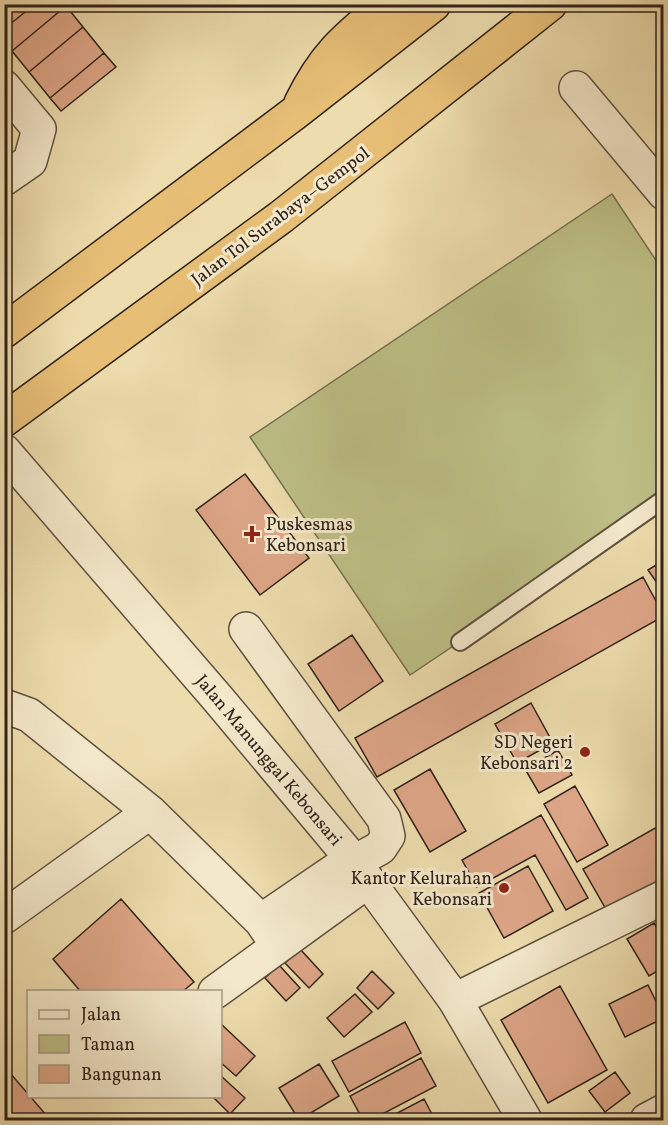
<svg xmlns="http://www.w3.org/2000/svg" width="668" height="1125" font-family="Vollkorn,serif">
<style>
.green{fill:#bdbf86;stroke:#767150;stroke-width:1.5}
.building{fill:#dea688;stroke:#30231b;stroke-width:1.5}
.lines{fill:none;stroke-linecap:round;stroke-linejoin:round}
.service-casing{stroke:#5f5140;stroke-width:20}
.minor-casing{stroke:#5f5140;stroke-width:36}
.tertiary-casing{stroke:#5f5140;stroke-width:36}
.motorway-casing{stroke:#30231b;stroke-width:36}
.service{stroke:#f3e8ca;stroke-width:16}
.minor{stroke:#f3e8ca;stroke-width:33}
.tertiary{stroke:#f3e8ca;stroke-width:33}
.motorway{stroke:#e6be76;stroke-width:33}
.poi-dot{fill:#8f2418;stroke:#f3e8ca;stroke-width:2}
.labels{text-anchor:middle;stroke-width:6;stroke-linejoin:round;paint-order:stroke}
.street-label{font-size:18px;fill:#30231b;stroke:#f3e8ca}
.poi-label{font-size:18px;fill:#30231b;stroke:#f3e8ca;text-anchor:end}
</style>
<rect width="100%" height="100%" fill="#eddcad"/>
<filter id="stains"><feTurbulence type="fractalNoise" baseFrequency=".00333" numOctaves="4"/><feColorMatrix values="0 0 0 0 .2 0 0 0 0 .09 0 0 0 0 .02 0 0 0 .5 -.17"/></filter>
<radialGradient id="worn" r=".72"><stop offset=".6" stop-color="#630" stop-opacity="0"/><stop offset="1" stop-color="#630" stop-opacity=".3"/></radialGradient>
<path class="green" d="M612,194L663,271V505L410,675L250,437Z"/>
<path class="building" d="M4,4H35L4,29Z
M35,4L66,6L12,51L4,42V29Z
M66,6L83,27L29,72L12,51Z
M83,27L104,53L50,98L29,72Z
M104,53L116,67L61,111L50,98Z
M245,474L309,558L260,595L196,510Z
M664,560V593L648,570Z
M643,577L664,616L377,777L355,738Z
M352,635L383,681L339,711L308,664Z
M531,703L553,743L517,763L495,724Z
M558,750L572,775L539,793L525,769Z
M430,769L466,831L430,852L394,790Z
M575,786L608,845L577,862L544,804Z
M541,815L588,898L566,910L535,855L477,887L462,860Z
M664,823V879L607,911L583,869Z
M528,866L553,911L504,938L479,893Z
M121,899L194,982L182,992H81L53,959Z
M654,923L664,939V967L649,976L627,939Z
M300,949L323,974L309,988L285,963Z
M279,965L300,988L286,1001L265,978Z
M372,971L394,993L378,1009L357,988Z
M648,985L664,1018L625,1037L609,1004Z
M560,986L607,1070L548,1103L501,1020Z
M355,994L372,1012L344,1037L327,1018Z
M405,1022L421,1053L349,1092L332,1061Z
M220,1023L255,1056L236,1076L220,1062Z
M421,1058L436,1086L371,1120H363L350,1096Z
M319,1064L339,1096L299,1120L279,1088Z
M4,1066L47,1116L41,1120H4Z
M615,1072L630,1093L605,1112L589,1091Z
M220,1075L245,1098L230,1114L212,1096H220Z
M424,1099L435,1120H384Z"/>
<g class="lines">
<g class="service-casing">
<path id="service" d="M460,642L664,499"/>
</g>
<g class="minor-casing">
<path id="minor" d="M4,87L39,129L30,161L4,179
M576,88L664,193
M246,629L384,819L388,836L380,848L367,855
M4,706L29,715L150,812L261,921L278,946
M4,917L150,812
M261,921L352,859
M215,992L368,881
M455,1000L664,897
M647,1120L664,1111"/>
</g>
<g class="tertiary-casing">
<path id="tertiary" d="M4,451L219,700L352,859L455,1000L525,1120"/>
</g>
<g class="motorway-casing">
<path id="motorway" d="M301,103C325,54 346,38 387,4
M4,331L296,112L434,4
M4,420L281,217L550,4"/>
</g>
<use href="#service" class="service"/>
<use href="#minor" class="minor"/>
<use href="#tertiary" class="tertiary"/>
<use href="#motorway" class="motorway"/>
</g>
<g class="poi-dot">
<path d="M249 525h6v6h6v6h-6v6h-6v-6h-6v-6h6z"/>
<circle cx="585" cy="752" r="6"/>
<circle cx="504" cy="888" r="6"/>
</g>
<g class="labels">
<g class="street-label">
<text transform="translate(280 216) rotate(-37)" y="6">Jalan Tol Surabaya–Gempol</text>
<text transform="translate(269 760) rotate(50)" y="6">Jalan Manunggal Kebonsari</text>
</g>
<g class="poi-label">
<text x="266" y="530" text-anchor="start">Puskesmas<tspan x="266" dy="21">Kebonsari</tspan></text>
<text x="573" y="748">SD Negeri<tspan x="573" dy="21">Kebonsari 2</tspan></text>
<text x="492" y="884">Kantor Kelurahan<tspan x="492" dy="21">Kebonsari</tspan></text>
</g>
</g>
<rect width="668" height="1125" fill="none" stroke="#eddcad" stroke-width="24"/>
<rect x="6" y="6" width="656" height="1113" fill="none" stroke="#30231b" stroke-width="3"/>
<rect x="12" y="12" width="644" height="1101" fill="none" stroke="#30231b" stroke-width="1.5"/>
<rect x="27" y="990" width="195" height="108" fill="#f3e8ca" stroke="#a59984" stroke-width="1.5"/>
<rect x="39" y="1010" width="30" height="9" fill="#f3e8ca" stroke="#a59984" stroke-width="1.5"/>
<text x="81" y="1020" font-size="18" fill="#30231b">Jalan</text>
<rect x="39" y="1035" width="30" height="18" fill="#bdbf86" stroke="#a59984" stroke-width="1.5"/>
<text x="81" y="1050" font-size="18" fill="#30231b">Taman</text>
<rect x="39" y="1065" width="30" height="18" fill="#dea688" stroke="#a59984" stroke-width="1.5"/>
<text x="81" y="1080" font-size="18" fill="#30231b">Bangunan</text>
<rect width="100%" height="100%" filter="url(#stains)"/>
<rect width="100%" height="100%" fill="url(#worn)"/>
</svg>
